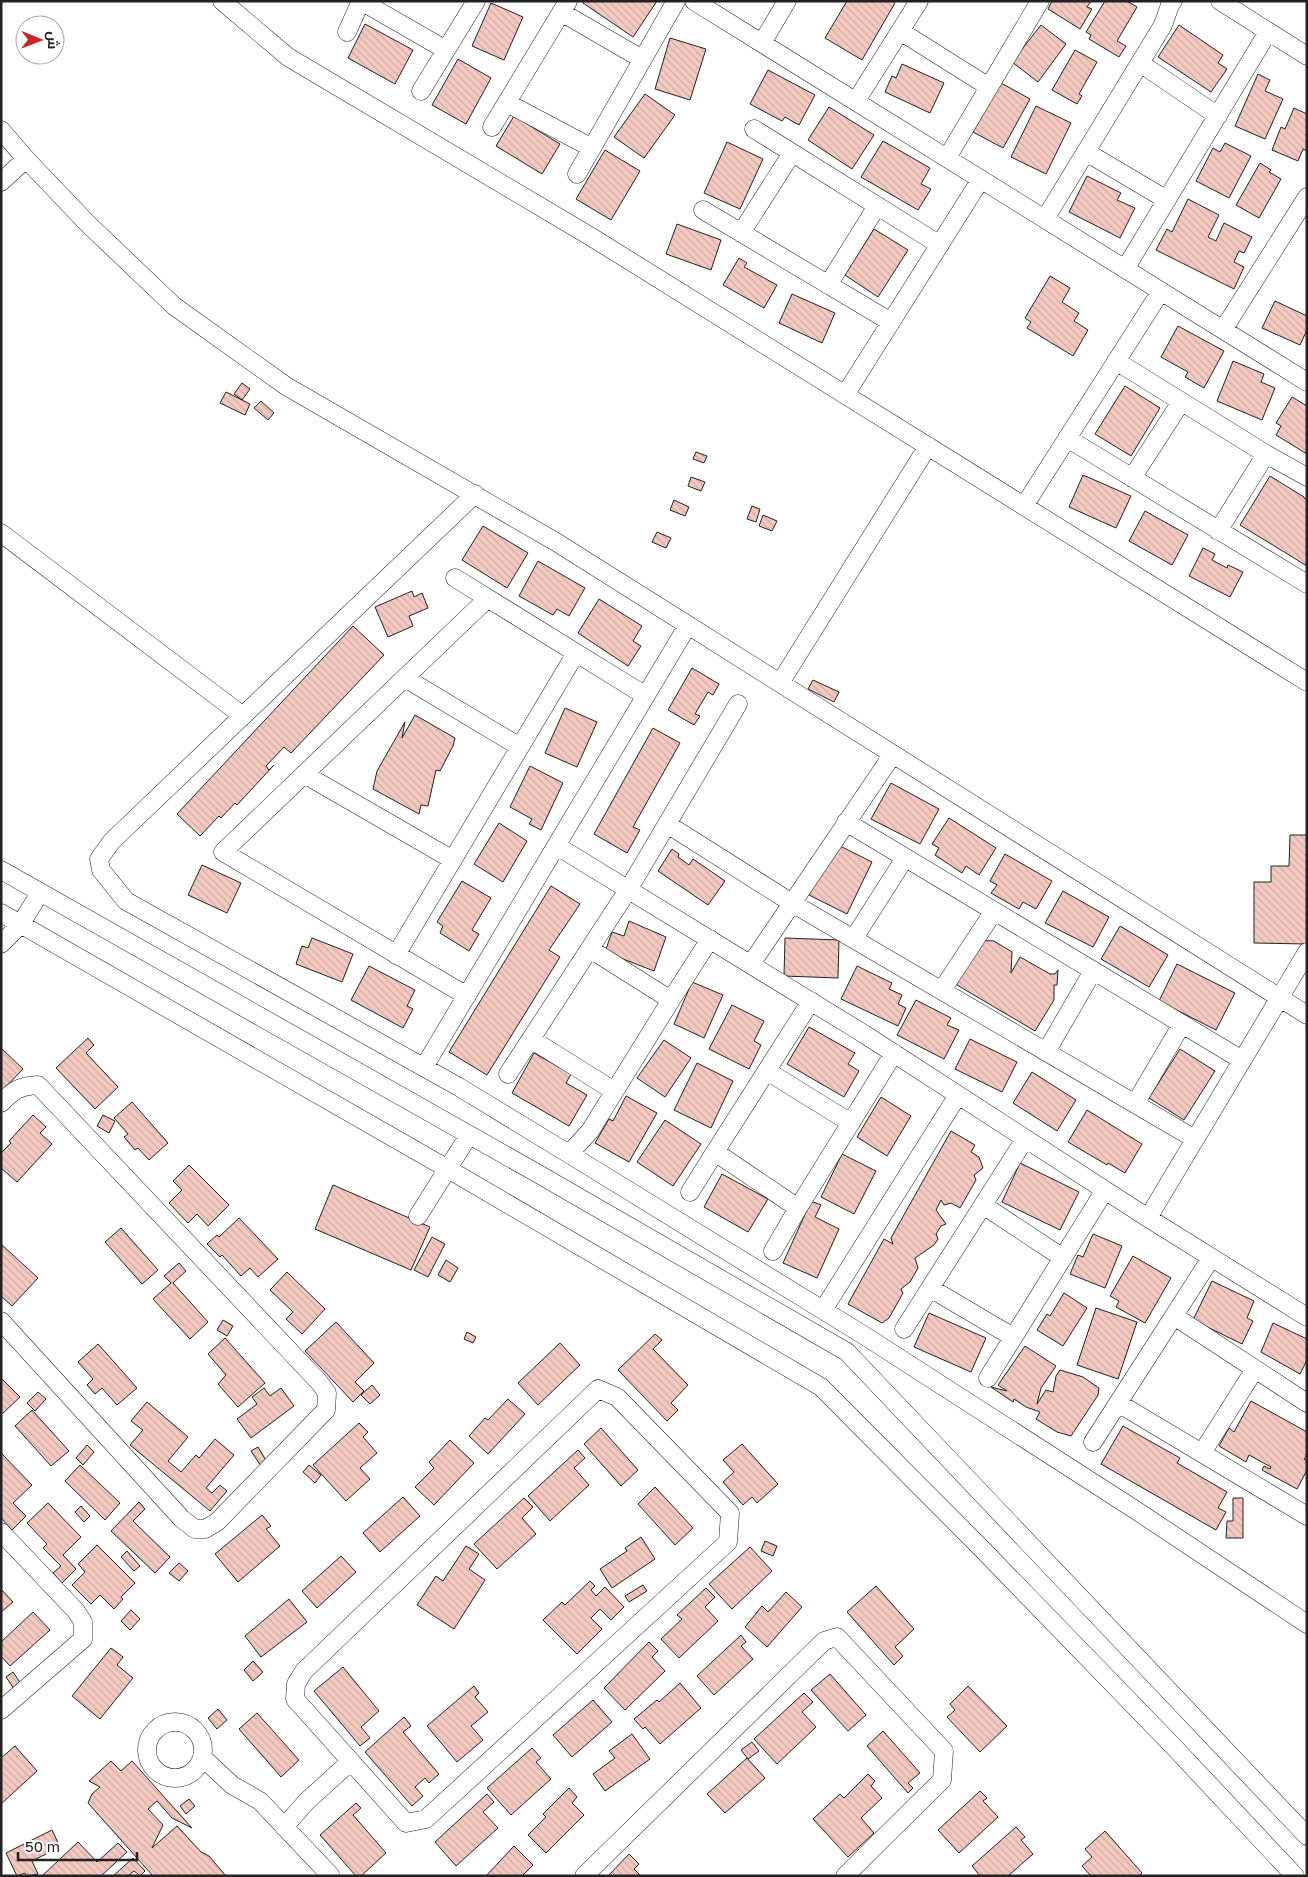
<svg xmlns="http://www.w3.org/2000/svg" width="1308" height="1877" font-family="'Golos Text',Cairo,sans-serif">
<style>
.building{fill:url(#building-back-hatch);stroke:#222}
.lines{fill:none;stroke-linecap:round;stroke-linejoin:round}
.minor-casing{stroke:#222;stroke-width:19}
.minor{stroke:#fff;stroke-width:18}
</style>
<defs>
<pattern id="building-back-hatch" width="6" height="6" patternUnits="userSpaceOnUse" patternTransform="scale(1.25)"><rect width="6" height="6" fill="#f3c9c0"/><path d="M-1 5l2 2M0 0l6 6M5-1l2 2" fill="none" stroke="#d0aca5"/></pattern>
</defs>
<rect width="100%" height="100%" fill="#fff"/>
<path class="building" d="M584,1H657L633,37L583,3Z
M847,1H892L895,3L862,60L825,38Z
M1052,1H1091L1087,7L1092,9L1080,29L1048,9Z
M1105,1H1127L1137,7L1117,41L1126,46L1119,57L1089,39L1091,35L1086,32Z
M491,3L523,17L504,60L472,46Z
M365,24L413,50L395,84L348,58Z
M1041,25L1066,44L1038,82L1012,62Z
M1179,25L1223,55L1218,63L1227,69L1211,92L1158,57Z
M670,38L706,49L690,100L655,89Z
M1075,50L1097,62L1079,94L1082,96L1077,104L1052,90Z
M458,59L491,78L466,124L432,105Z
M902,64L944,83L930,113L885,92L892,76L896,78Z
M768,70L815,95L799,125L785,117L782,121L750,104Z
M1258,74L1270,80L1265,91L1283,99L1265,139L1235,126Z
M1001,83L1030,99L1003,148L973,132Z
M645,94L675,115L644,158L614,137Z
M1036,106L1071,123L1046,174L1011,157Z
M829,107L874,135L852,169L808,140Z
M1294,108L1307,114V151L1303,149L1298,161L1272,150L1281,127L1285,129Z
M514,116L560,144L542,174L496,146Z
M883,141L930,168L921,184L931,189L918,210L861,177Z
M727,142L763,159L740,209L704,193Z
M1225,143L1251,156L1229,198L1196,181L1213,148L1220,152Z
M605,150L640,171L611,220L576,199Z
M1260,163L1271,170L1269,172L1281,179L1259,218L1236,205Z
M1087,176L1121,193L1117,200L1135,208L1120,238L1069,212Z
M1188,199L1219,215L1208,237L1216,241L1224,223L1252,237L1244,253L1239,251L1234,262L1244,267L1234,289L1156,250L1167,229L1172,232Z
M677,224L721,240L711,270L666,254Z
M874,229L908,250L878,297L845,275Z
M739,258L747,263L744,267L777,285L764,308L723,285Z
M1050,276L1070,288L1062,302L1079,313L1074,321L1088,330L1073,356L1027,328L1031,322L1025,318Z
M792,294L835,313L822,343L779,323Z
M1275,301L1307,316V330L1300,345L1262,328Z
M1178,326L1224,351L1204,388L1185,377L1188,372L1161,357Z
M1233,361L1264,374L1261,382L1275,388L1262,420L1217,401Z
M242,383L250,389L242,400L234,394Z
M1125,386L1160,408L1131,456L1095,434Z
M226,392L250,404L245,415L220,403Z
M1292,397L1307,406V454L1276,435L1281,426L1276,423Z
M261,401L274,413L268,420L254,408Z
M696,452L707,456L704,463L693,459Z
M1083,475L1131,496L1116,528L1069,507Z
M1270,476L1304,497V498L1307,500V566L1240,525Z
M691,477L705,482L701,491L688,486Z
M674,500L689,507L685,516L670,510Z
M752,506L760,509L756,522L747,519Z
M1145,511L1188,535L1172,565L1129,541Z
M763,515L777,521L772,531L759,526Z
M483,526L528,553L507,588L462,560Z
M657,532L671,538L666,548L652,542Z
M1203,548L1215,554L1212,560L1227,568L1228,565L1243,572L1230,597L1189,576Z
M538,561L585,588L569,616L557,609L553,615L519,596Z
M412,591L414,597L422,593L428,608L409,616L413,626L388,637L375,607Z
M599,599L642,626L633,641L641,646L628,666L578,633Z
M353,626L384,655L291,753L284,747L266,766L269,770L274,765L237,805L235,803L221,818L219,816L200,836L177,814Z
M692,668L719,684L713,695L708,692L695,714L700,716L694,725L668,710Z
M813,680L839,692L834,702L808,689Z
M565,708L597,722L577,767L545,753Z
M415,715L455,738L453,746L440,771L436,770L428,806L421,805L419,814L373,789L377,771L405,722L402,738Z
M653,728L680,743L633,827L640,830L627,853L594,834Z
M530,766L563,783L541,830L529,824L532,819L510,807Z
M891,783L939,809L920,844L871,819Z
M949,818L996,848L979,875L966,866L962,873L935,855L939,848L932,844Z
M499,823L527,841L503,882L474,864Z
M1290,835H1307V944L1254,943V882H1271V866H1289Z
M834,843L872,862L847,914L809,895Z
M672,849L679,854L678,857L689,865L693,859L725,881L708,905L658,871Z
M1005,854L1052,881L1036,909L1023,902L1019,909L991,893L997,885L990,881Z
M202,865L241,883L227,913L188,895Z
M462,881L491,898L472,930L479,934L469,951L440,933L443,926L437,922Z
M551,886L580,904L549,950L560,957L487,1075L449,1052Z
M1063,891L1109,917L1093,947L1045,923Z
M629,921L666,937L654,971L605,952L612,932L624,936Z
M1120,926L1168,955L1149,987L1101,959Z
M312,938L353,954L342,982L296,964L302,946L308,948Z
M785,938L839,940L838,978L784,976Z
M975,940L994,941L1012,952L1011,973L1020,957L1050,974H1055L1058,970L1057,985H1054V1000L1035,1031L957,985L958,970Z
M1177,964L1235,993L1216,1030L1159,1001Z
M369,966L415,990L407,1006L413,1009L403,1028L351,1000Z
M857,966L892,983L889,989L902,995L898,1004L906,1008L898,1026L841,999Z
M692,982L723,995L704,1038L674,1024Z
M916,1000L951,1018L947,1025L959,1030L944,1059L897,1035Z
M732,1005L764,1021L754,1041L761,1045L749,1069L709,1049Z
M809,1027L855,1053L848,1064L859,1071L844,1097L787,1064Z
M88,1038L94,1045L86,1053L118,1087L95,1109L56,1068Z
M970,1039L1017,1062L1002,1092L955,1069Z
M664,1040L691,1058L665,1097L637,1078Z
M1,1048L23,1069L1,1092Z
M1180,1049L1215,1071L1184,1120L1149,1098Z
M534,1053L571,1074L566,1083L587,1095L569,1126L512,1093Z
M697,1063L733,1081L711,1128L674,1110Z
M1032,1072L1076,1100L1057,1131L1013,1103Z
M626,1096L657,1113L629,1162L595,1143L609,1119L613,1121Z
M881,1097L911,1116L887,1156L857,1137Z
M132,1102L168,1143L149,1160L138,1148L135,1150L124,1137L128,1134L114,1118Z
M1087,1110L1142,1144L1125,1173L1108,1163L1107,1165L1068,1142Z
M33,1115L46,1127L40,1133L52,1144L17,1182L1,1168V1153L11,1143L9,1141Z
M103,1115L115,1121L109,1133L97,1126Z
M665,1120L701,1144L673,1186L637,1162Z
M951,1131L975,1145L971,1152L979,1157L983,1168L974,1175L976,1180L960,1208L951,1203L944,1205L941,1200L936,1210L946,1224L941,1226L936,1234L938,1239L934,1245L915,1258L918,1268L910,1282L901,1289L903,1293L889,1318L882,1323L848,1304L884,1239L893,1244L891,1238Z
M842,1154L876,1171L854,1214L821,1197Z
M1020,1163L1079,1192L1060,1230L1002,1202Z
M189,1165L229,1205L208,1226L197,1214L188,1223L169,1203L182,1190L173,1181Z
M722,1174L768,1199L748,1232L704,1207Z
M333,1185L430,1227L411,1270L315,1229Z
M811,1201L821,1205L815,1217L839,1229L817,1278L783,1263Z
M239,1218L278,1259L258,1277L250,1268L241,1276L222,1255L220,1257L207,1244L217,1235L219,1237Z
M121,1228L158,1270L142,1284L105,1242Z
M1093,1234L1122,1246L1105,1288L1070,1274L1078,1255L1083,1257Z
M432,1237L445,1244L428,1277L414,1270Z
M1,1244L38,1278L12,1306L1,1296Z
M1133,1256L1171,1278L1145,1323L1116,1307L1119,1301L1110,1296Z
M446,1260L458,1268L450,1282L438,1275Z
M179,1263L186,1271L173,1283L208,1322L190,1339L153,1299L171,1283L164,1276Z
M287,1272L325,1309L302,1334L286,1319L293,1312L270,1290Z
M1212,1281L1254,1301L1247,1318L1253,1321L1242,1344L1193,1320Z
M1064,1293L1087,1308L1063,1346L1037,1330L1047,1314L1050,1316Z
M1096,1308L1137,1322L1118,1379L1077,1365Z
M929,1313L986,1338L971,1372L914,1347Z
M223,1320L233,1326L227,1336L217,1330Z
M336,1322L374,1363L355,1382L364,1391L353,1402L305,1351Z
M1273,1323L1307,1339V1360L1300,1374L1261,1352Z
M467,1332L476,1337L473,1343L464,1339Z
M655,1334L662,1340L653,1349L688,1385L671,1403L678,1410L667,1421L618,1370Z
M225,1338L265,1383L238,1407L218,1384L226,1375L208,1354Z
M560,1343L580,1365L538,1405L518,1383Z
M98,1344L137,1388L117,1405L102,1388L95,1394L87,1385L93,1379L78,1362Z
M1025,1346L1056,1366L1041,1388L1037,1404L1046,1390L1053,1392L1056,1376L1060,1370L1083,1377L1099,1388L1098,1395L1071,1436L1057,1432L1036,1419L1040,1412L1026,1407L1014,1399L1013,1402L991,1387L1007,1391L998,1385Z
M1,1378L20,1397L1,1415Z
M372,1385L380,1395L370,1404L361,1395Z
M264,1388L270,1396L281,1388L294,1406L251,1438L237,1419L257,1404L252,1397Z
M38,1392L46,1399L35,1411L27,1403Z
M508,1399L525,1414L488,1454L469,1436L485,1418L488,1420Z
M1251,1401L1307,1432V1455L1304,1459L1307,1461V1470L1297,1489L1262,1470L1264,1466L1270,1469L1271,1467L1249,1455L1246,1462L1219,1446L1229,1428L1234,1432Z
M147,1402L188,1437L168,1461L181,1472L196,1455L199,1458L215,1439L234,1455L206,1488L212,1493L220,1485L227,1491L210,1511L130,1445L143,1430L131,1421Z
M32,1410L69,1451L51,1466L15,1426Z
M359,1423L368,1432L363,1437L377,1453L360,1468L370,1479L346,1501L313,1465Z
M1123,1426L1180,1458L1177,1463L1227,1492L1218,1508L1226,1512L1216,1530L1101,1464Z
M601,1428L638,1470L621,1486L584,1444Z
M450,1440L474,1463L434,1505L415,1487L434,1468L429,1462Z
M742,1444L778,1484L757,1503L752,1497L743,1505L723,1482L734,1472L723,1460Z
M87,1445L94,1452L83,1465L76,1458Z
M258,1447L267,1462L261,1466L251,1451Z
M578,1450L585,1458L574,1468L589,1485L550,1521L528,1496Z
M1,1453L32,1485L13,1503L26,1516L12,1530L1,1518Z
M80,1465L120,1503L105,1520L65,1481Z
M309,1465L321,1475L315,1483L303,1472Z
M655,1487L693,1528L675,1545L638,1504Z
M403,1497L420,1516L380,1552L363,1533Z
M524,1498L533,1507L522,1518L536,1534L497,1569L474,1544Z
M1233,1498H1243V1538H1226L1227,1521H1233Z
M139,1502L145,1509L133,1521L170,1557L155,1573L111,1531Z
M48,1503L81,1537L63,1555L76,1569L62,1583L53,1573L61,1566L43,1548L47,1544L27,1523Z
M81,1506L90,1516L84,1522L75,1512Z
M262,1515L271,1526L266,1529L280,1546L238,1582L215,1554Z
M641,1537L655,1559L612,1588L600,1569L627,1551L625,1548Z
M765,1541L777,1546L773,1556L761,1551Z
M97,1545L135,1583L121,1597L123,1599L114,1609L100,1595L91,1604L72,1585L85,1572L78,1564Z
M466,1546L479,1554L469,1569L485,1580L454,1629L417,1605L436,1576L443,1581Z
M750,1547L772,1571L732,1609L709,1584Z
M127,1551L140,1566L134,1571L121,1557Z
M341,1556L356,1572L317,1608L302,1591Z
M179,1563L188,1571L179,1581L169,1573Z
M590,1581L595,1586L591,1590L596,1596L605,1587L624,1607L611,1620L600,1609L591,1618L602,1629L577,1654L543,1620L562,1602L565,1605Z
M643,1585L647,1591L629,1602L625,1596Z
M876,1586L914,1629L895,1647L903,1656L894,1665L847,1612Z
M706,1588L715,1597L705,1607L718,1621L679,1658L661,1639L682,1619L677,1615Z
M1,1589L13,1602L1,1612Z
M786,1592L802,1607L767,1647L745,1627L762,1606L768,1612Z
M289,1599L307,1622L261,1657L245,1636Z
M131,1610L140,1619L130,1630L121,1621Z
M33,1612L50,1630L10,1666L1,1656V1642Z
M741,1635L746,1642L741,1646L753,1659L714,1695L697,1676Z
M649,1642L658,1651L652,1657L665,1671L625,1710L604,1688Z
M111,1648L123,1657L117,1665L133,1678L100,1719L72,1696Z
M253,1661L263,1672L253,1681L244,1670Z
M343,1667L379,1711L361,1727L370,1738L360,1746L314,1691Z
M13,1672L21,1684L14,1689L6,1677Z
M830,1674L866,1715L848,1731L811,1690Z
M680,1683L701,1708L660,1744L645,1727L643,1729L634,1719L657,1700L659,1702Z
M474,1686L479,1693L475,1697L488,1712L471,1726L483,1740L457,1762L427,1726Z
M968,1686L1007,1726L980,1752L947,1717L955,1710L950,1704Z
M804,1693L813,1702L802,1712L816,1727L777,1764L754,1739Z
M593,1700L612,1722L572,1757L553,1735Z
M218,1709L227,1720L217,1729L208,1718Z
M257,1713L299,1760L281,1777L239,1729Z
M404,1717L411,1726L403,1732L439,1774L429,1783L425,1778L415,1787L423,1796L412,1806L365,1752Z
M883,1731L920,1773L908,1783L913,1788L908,1793L867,1746Z
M632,1734L650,1759L605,1791L593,1774L615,1758L609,1751Z
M752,1742L759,1751L748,1759L741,1750Z
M15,1746L37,1771L1,1804V1758Z
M532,1748L541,1758L536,1762L551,1779L511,1815L487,1788Z
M747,1758L765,1778L725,1813L707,1794Z
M111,1761L121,1771L132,1761L192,1828L172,1818L157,1801L148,1809L163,1825L152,1848L177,1826L201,1852L209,1856L226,1876H153L88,1803L92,1794L100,1787L89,1781Z
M868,1774L875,1781L871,1786L882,1798L861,1818L874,1833L848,1857L813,1819L840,1794L844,1798Z
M569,1788L577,1797L572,1803L584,1815L546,1853L528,1835L546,1817L543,1814Z
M980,1791L987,1798L983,1801L998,1817L959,1853L938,1830Z
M487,1794L494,1802L483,1812L498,1828L456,1866L435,1842Z
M189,1799L195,1806L186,1814L180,1806Z
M356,1803L361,1808L353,1815L386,1853L361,1876H356L320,1835Z
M1016,1827L1025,1837L1021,1840L1033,1854L1008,1876H980L972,1866Z
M52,1830L60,1847L32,1861L38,1874L27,1876L25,1873L17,1876L6,1853Z
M1105,1831L1142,1873L1139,1876H1091L1082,1866L1092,1857L1085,1849Z
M78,1842L97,1862L118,1843L127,1852L101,1876H42Z
M514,1846L533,1865L522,1876H486Z
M629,1854L639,1864L634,1869L641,1876H608Z
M133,1858L145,1871L140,1876L134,1871L128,1876H113Z"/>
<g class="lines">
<g class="minor-casing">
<path id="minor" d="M222,1L288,57L593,238L1307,682
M361,1L446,50
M694,1L1307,382
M1220,1L1307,56
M561,12L642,59
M900,31L989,87
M347,32L361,1
M762,43L787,1
M1140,63L1218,116
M421,91L476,1
M856,101L919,1
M507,103L592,148
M492,127L568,1
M754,129L940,245
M1,130L26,159L87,223L174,306L286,386L556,542L1307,1015
M1086,152L1167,200
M947,158L1040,1
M577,174L676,1
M1,182L26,159
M703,210L891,322
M1045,219L1163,25L1170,5L1173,1
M741,233L792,153
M1125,269L1268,32
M828,285L877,206
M1223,330L1307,197
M1116,361L1266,454L1307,477
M845,395L981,179
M1067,438L1307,584
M1132,478L1181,402
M475,494L112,841L99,859L101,870L126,901L459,1087L569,1154L865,1336L1137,1511L1307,1624
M1024,506L1161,291
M1218,531L1266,454
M1,533L243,716
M455,578L646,696
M405,678L520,747
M780,683L928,446
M304,774L453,860
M846,822L1242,1060
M667,824L792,903L1195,1139
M557,846L864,1034L1148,1218L1307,1317
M1,870L535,1172L847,1352L1307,1836
M1,913L448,1169L821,1387L983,1550L1173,1746L1295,1876
M854,938L905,858
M1,944L20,925L40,893
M396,955L576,653
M751,964L893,754
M942,990L994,911
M467,996L223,852L487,599
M671,1000L710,939
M811,1001L715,1152L798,1208L894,1053
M531,1039L614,1091
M1046,1052L1093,971
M424,1067L688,625
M767,1071L851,1123
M508,1074L628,890L738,704
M1,1103C14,1090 19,1086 38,1085L319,1382L327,1393L326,1410L217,1522L205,1529H195L182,1519L1,1321
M1135,1104L1182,1024
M569,1154L590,1131L671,1000L590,949
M690,1192L715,1152
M983,1205L1063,1258
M418,1216L469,1135
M1148,1218L1307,952
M773,1251L798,1208
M930,1288L1013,1337
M823,1310L958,1095
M1174,1316L1307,1403
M904,1329L1025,1139
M988,1378L1105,1190
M598,1389L617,1397L730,1513L728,1542L426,1819L406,1823L295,1699L296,1684L304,1671Z
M1118,1403L1307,1516
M1093,1442L1211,1258
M1202,1453L1255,1369
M1,1532L76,1611L83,1622V1639L1,1710
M147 1750a28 28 0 1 1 56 0a28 28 0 1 1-56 0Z
M202,1757L232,1785L260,1801L331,1876
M284,1827L307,1801L350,1762
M584,1876L824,1641L837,1637L944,1751L942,1780L845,1876"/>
</g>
<use href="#minor" class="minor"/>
</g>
<rect width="1308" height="1877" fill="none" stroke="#222222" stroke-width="5"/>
<g transform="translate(40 40) rotate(91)"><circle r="24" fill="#ffffff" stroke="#a7a7a7"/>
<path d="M0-4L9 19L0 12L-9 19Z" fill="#c62828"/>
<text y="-8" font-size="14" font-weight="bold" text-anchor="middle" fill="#222222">ش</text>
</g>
<path d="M18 1852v8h119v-8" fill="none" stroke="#222222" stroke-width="2.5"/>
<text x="25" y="1852" font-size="15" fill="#222222" stroke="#ffffff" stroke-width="4" paint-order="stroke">50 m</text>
</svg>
